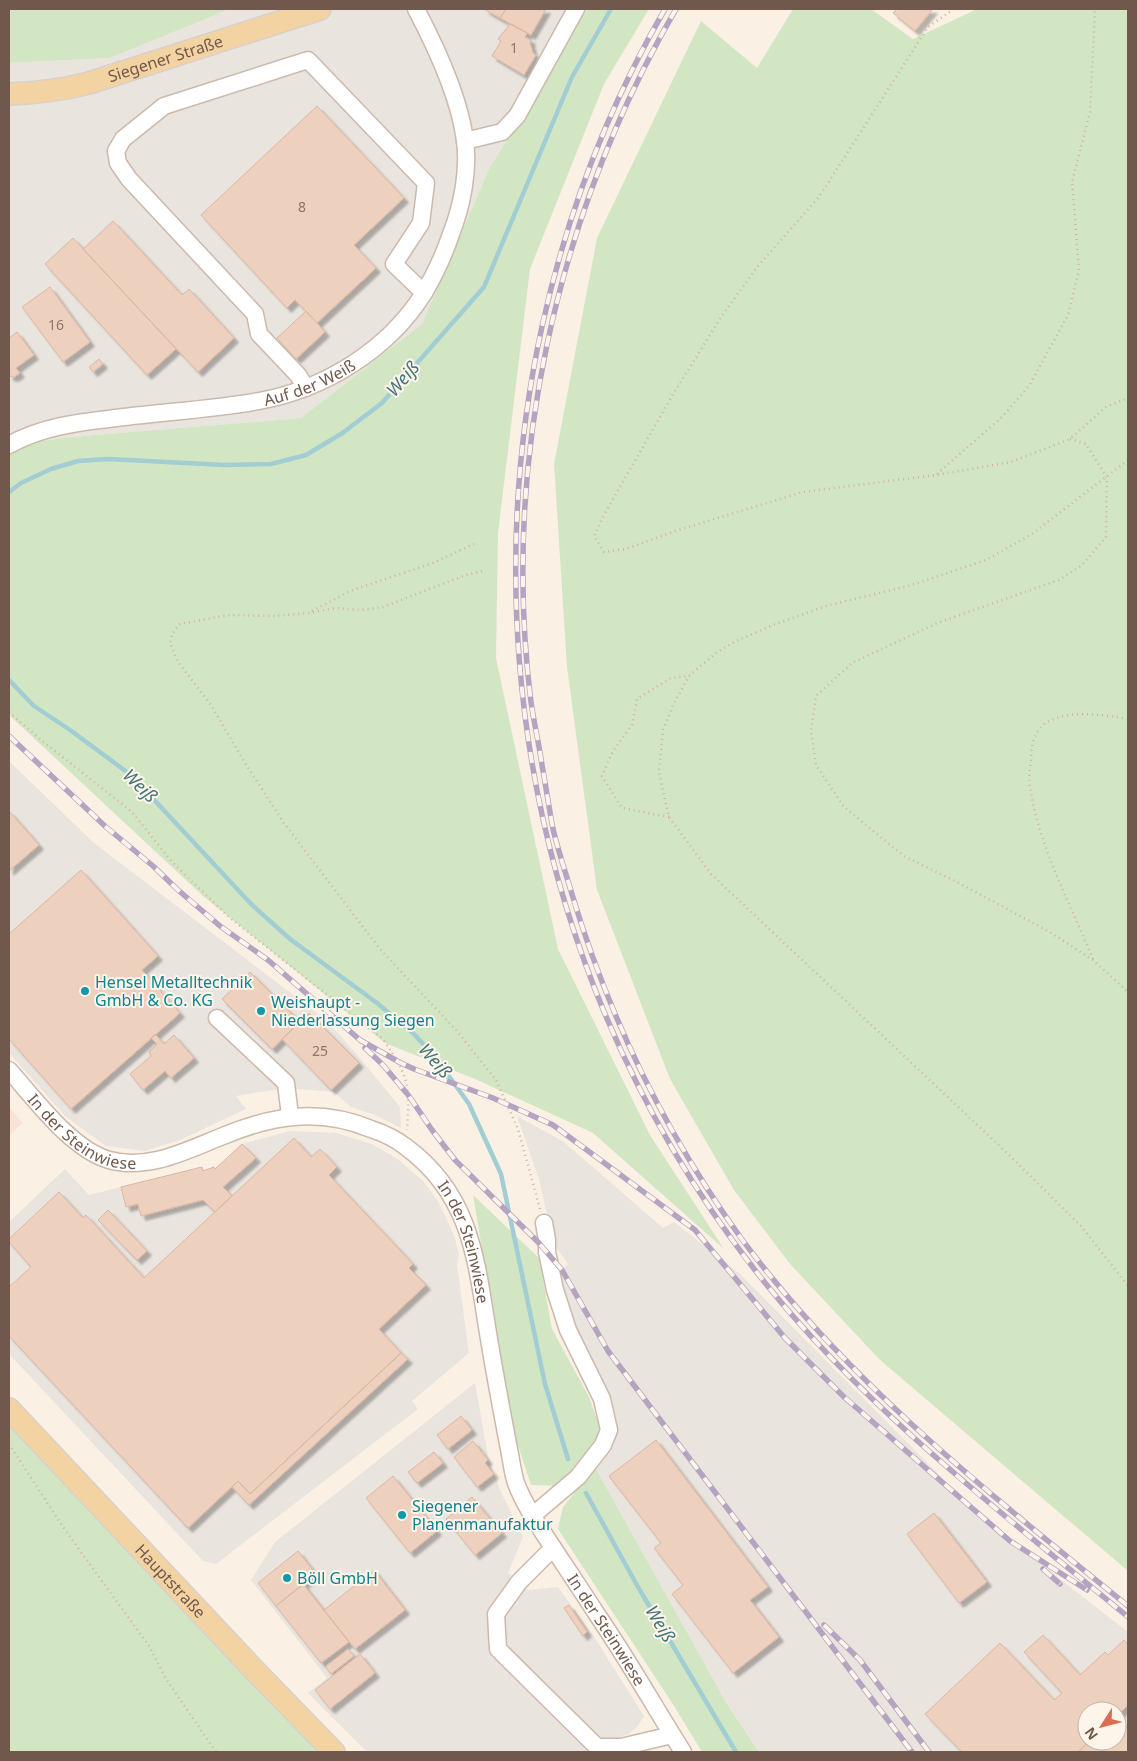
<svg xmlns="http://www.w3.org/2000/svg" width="1137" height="1761" font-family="'Noto Sans',sans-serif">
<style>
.commercial{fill:#fae2d9}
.industrial{fill:#eae4de;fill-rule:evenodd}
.green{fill:#d3e6c4}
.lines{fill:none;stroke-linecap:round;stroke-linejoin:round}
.stream{stroke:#a2cdd3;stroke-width:4.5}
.building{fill:#edd0be;stroke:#deb6a0;filter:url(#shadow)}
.minor-casing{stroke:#cbb9ac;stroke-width:19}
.major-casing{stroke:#d7d0cd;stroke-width:24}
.path{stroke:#d2b3a2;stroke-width:2.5;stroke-dasharray:1 4;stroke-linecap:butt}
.minor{stroke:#fff;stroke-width:16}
.major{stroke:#f4d3a2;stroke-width:21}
.rail-casing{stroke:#b4a4c2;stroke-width:5.5}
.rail{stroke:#fdf5ea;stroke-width:4;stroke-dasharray:11;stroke-linecap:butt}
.culture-dot{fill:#0f9aa8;stroke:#fdf5ea;stroke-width:2}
.labels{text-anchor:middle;stroke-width:4;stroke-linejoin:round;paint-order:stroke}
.number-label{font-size:14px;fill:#907668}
.street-label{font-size:16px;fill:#71584c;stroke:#fdf5ea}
.culture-label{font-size:16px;fill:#0d838f;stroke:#fdf5ea;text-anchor:start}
.water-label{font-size:18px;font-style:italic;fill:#44747b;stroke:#fdf5ea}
</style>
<defs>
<filter id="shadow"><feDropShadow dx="4.5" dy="4.5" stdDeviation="1" flood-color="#0004"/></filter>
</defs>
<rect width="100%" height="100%" fill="#faf1e4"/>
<path class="commercial" d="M9,1107L23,1123L9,1136Z"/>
<path class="industrial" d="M230,9H587L489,169L422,324L301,418L71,437L9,446V63L110,58Z
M9,761L94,843L326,1020L354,1051L400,1107L401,1128L375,1115L351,1107L334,1092L286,1088L236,1096L246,1109L180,1140L145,1151L106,1146L66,1117L9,1053Z
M517,1116L564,1142L663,1228L674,1222L740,1274L983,1519L1128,1632V1752H759L727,1704L595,1467L613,1439L616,1418L606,1388L579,1345L555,1275L568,1264L554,1244L539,1179ZM1087,1711H1117V1741H1087Z
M290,1131L336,1133L372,1144L399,1160L423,1181L438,1201L454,1235L459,1254L457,1265L469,1353L412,1401L418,1409L216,1564L203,1561L9,1354V1222L65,1169L89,1195L202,1167L203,1170L214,1167L215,1169L242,1144Z
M475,1383L488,1456L500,1490L523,1537L508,1573L528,1590L558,1587L593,1635L644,1716L637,1727L627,1735L621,1736V1752H367L308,1693L327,1678L251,1580L275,1542Z"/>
<path class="green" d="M9,9H230L110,58L9,63Z
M587,9H649L604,84L530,269L498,533L496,658L558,949L650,1135L724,1249L593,1133L475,1079L385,1043L203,896L9,715V451L14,445L71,437L301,418L422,324L489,169Z
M793,9H871L913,39L977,9H1128V1571L880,1360L790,1264L734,1190L670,1079L597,890L567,667L554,464L597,238L701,21L757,68Z
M473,1195L539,1258L552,1329L589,1397L600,1428L595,1443L559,1486L531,1485L511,1424Z
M9,1425L98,1521L323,1752H9Z
M595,1467L727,1704L759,1752H702L674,1706L558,1529L563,1507Z"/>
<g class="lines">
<path class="stream" d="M9,492L21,483L51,469L78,461L108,459L225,465L271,464L306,455L341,434L382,403L484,287L572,77L611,9
M9,680L34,706L70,730L131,775L252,905L290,939L377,1003L414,1034L436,1058L469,1104L501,1174L545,1384L568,1459
M586,1493L638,1587L736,1752"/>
</g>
<path class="building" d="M484,9H506L500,18Z
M506,9H546L531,35L500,18Z
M897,9H933L915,31L893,13Z
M510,24L527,33L525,37L531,40L530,43L533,53L536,55L524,75L492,56L501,41L498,39Z
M317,106L404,198L354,245L376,268L317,323L295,300L287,308L201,215Z
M113,221L182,295L189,289L234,338L198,372L83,249Z
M73,238L176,349L147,375L45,264Z
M50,287L90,342L63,362L22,307Z
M306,311L325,332L296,359L277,338Z
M17,332L34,355L16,368L20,373L14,377L9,376V338Z
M99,359L103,364L93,372L89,367Z
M9,811L39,845L9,871Z
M81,870L158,956L142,970L180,1013L71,1109L9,1039V934Z
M250,972L300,1022L272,1049L222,999Z
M309,1013L359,1063L331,1090L282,1039Z
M155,1034L164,1044L174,1035L194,1058L171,1078L165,1071L143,1090L130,1074L151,1056L149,1052L157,1044L151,1038Z
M294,1138L311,1157L320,1149L337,1167L329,1175L413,1264L409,1268L426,1285L379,1329L401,1353L250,1494L238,1481L188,1528L9,1336V1287L31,1267L9,1242V1239L59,1192L83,1218L86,1215L144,1278Z
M242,1144L256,1158L223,1187L232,1196L215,1212L203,1200L141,1216L138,1204L126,1207L121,1187L202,1167L203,1171L214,1167L215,1169Z
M108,1210L147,1251L137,1260L98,1220Z
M401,1353L408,1359L249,1505L232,1487L238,1481L250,1494Z
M461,1416L472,1430L448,1449L437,1435Z
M656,1440L768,1587L750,1600L779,1637L733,1673L672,1594L683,1585L654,1548L661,1543L609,1476Z
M473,1441L488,1460L485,1463L494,1474L477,1487L454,1457Z
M434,1452L443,1463L417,1483L408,1472Z
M393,1476L437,1531L410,1553L366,1498Z
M472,1497L502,1533L475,1555L446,1519Z
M934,1513L987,1582L959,1603L907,1534Z
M298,1551L316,1574L276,1606L258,1583Z
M374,1570L405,1610L355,1649L324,1610Z
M303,1584L349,1642L321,1663L276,1606Z
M569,1605L587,1632L583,1636L564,1608Z
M1043,1635L1080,1675L1105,1652L1108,1655L1124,1640L1128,1645V1705L1117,1716V1711H1087V1741H1090L1078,1752H962L925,1714L1000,1643L1054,1700L1062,1693L1024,1652Z
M348,1649L354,1656L331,1674L325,1667Z
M360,1654L375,1673L330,1709L315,1690Z
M1117,1718L1128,1729V1752H1078L1090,1741H1117Z"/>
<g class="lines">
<g class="minor-casing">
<g id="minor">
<path d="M465,141L502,132L517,116L576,9"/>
<path d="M306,388L298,375L259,334L255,314L129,179L118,163L116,151L123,139L164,106L308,60L426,183L421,223L394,264L424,293"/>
<path id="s1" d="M9,445C39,428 73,423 108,419C158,412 209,410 259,401C325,389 388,350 424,293C435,274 444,255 451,234C462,206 469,171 465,141C460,98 436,47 416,9"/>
<path d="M217,1018L286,1083L290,1116"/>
<path id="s2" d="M9,1070C35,1099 71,1149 109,1160C149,1171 187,1150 223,1136C273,1115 320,1108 371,1129C383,1133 396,1139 406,1147C471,1195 476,1259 488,1333C494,1370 501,1407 508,1444C511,1457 512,1471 516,1483C523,1502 535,1520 546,1537C563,1563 580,1588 596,1613C627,1658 654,1706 683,1752"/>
<path d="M532,1516L578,1477L603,1445L609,1430L602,1399L568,1330L555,1290L547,1252V1240L544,1223"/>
<path d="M553,1548L519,1582L496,1614L498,1649L597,1747H621L672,1735"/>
</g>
</g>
<g class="major-casing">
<g id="major">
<path id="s3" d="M9,94C36,93 62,90 89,83L320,9"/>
<path id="s4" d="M9,1409L258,1674L334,1752"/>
</g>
</g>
<path class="path" d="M954,9L928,27L819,197L758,266L721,317L672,396L605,513L594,536L604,552L626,549L675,531L803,492L936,475L1011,462L1070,439L1106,407L1128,398
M1070,439L1086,444L1107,478L1106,537L1082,565L1059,580L937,623L852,663L816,696L811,731L816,765L844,807L904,856L957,882L1048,931L1093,960L1128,992
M1128,460L1032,534L986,560L912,585L826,606L773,625L736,641L716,653L689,676L673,705L663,730L659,771L662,787L669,817L711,874L1005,1151L1081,1226L1128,1286
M937,474L1002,417L1029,386L1068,315L1079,270L1072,182L1090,112L1095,9
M482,571L463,576L383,607L361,610L335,608L309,613L273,616L228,615L180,624L172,634L170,643L178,662L211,705L245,763L284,823L379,948L457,1031L496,1080L518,1129L540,1209
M312,611L350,591L433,563L474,544
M9,712L41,740L132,812L172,862L230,918L383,1039C409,1077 410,1085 407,1130
M669,817L622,808L602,776L613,751L632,725L637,699L671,678L689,676
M1093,959C1070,903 1039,847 1030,787C1028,779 1030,769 1031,760C1031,749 1033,734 1043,725C1065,708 1103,715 1128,719
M9,1444L65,1530L149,1646L166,1679L216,1752"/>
<use href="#minor" class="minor"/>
<use href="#major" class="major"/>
<g class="rail-casing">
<path id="rail" d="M665,9C433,410 475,923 766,1284C869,1412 1002,1513 1128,1617
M676,9C556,216 501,463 531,702C534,723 539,744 542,765C546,787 549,808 553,829C558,850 565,871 571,891C608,1015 665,1133 741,1238C847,1382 990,1494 1128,1606
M9,736L106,827L153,866L178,890L220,926L268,960L360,1040L399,1062L414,1069L493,1098L553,1125L695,1230L785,1338L844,1397L1010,1541L1087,1590
M365,1048L383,1065L409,1096L432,1130L455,1160L538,1242L562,1270L608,1351L912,1752
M1043,1569L1060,1584
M824,1625L860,1660L929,1752"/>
</g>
<use href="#rail" class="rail"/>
</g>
<g class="culture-dot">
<circle cx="85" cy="991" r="5"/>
<circle cx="261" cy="1011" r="5"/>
<circle cx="402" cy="1515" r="5"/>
<circle cx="287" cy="1578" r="5"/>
</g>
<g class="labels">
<g class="number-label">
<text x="514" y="53">1</text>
<text x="302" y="212">8</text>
<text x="56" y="330">16</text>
<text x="320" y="1056">25</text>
</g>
<g class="street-label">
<text dy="6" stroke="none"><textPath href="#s3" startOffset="161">Siegener Straße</textPath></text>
<text dy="6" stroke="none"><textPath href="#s1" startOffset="309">Auf der Weiß</textPath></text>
<text dy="6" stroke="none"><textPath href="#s2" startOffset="99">In der Steinwiese</textPath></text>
<text dy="6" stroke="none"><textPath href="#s2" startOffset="562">In der Steinwiese</textPath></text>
<text dy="6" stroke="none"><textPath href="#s4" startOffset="236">Hauptstraße</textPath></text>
<text dy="6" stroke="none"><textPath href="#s2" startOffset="982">In der Steinwiese</textPath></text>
</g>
<g class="culture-label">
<text x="95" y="988">Hensel Metalltechnik<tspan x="95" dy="18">GmbH &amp; Co. KG</tspan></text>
<text x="271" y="1008">Weishaupt -<tspan x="271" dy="18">Niederlassung Siegen</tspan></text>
<text x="412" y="1512">Siegener<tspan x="412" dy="18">Planenmanufaktur</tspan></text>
<text x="297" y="1584">Böll GmbH</text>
</g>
<g class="water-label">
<text transform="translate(403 379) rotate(-49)" y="6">Weiß</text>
<text transform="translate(140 786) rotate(44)" y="6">Weiß</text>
<text transform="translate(435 1061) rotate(49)" y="6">Weiß</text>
<text transform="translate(660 1624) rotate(59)" y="6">Weiß</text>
</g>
</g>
<rect width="1137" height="1761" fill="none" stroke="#71584c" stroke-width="20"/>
<g transform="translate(1102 1726) rotate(234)"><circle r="24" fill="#fdf5ea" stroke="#c5b6ab"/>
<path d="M0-4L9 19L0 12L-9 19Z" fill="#da6d53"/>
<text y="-8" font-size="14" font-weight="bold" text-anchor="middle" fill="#71584c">N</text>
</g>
</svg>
